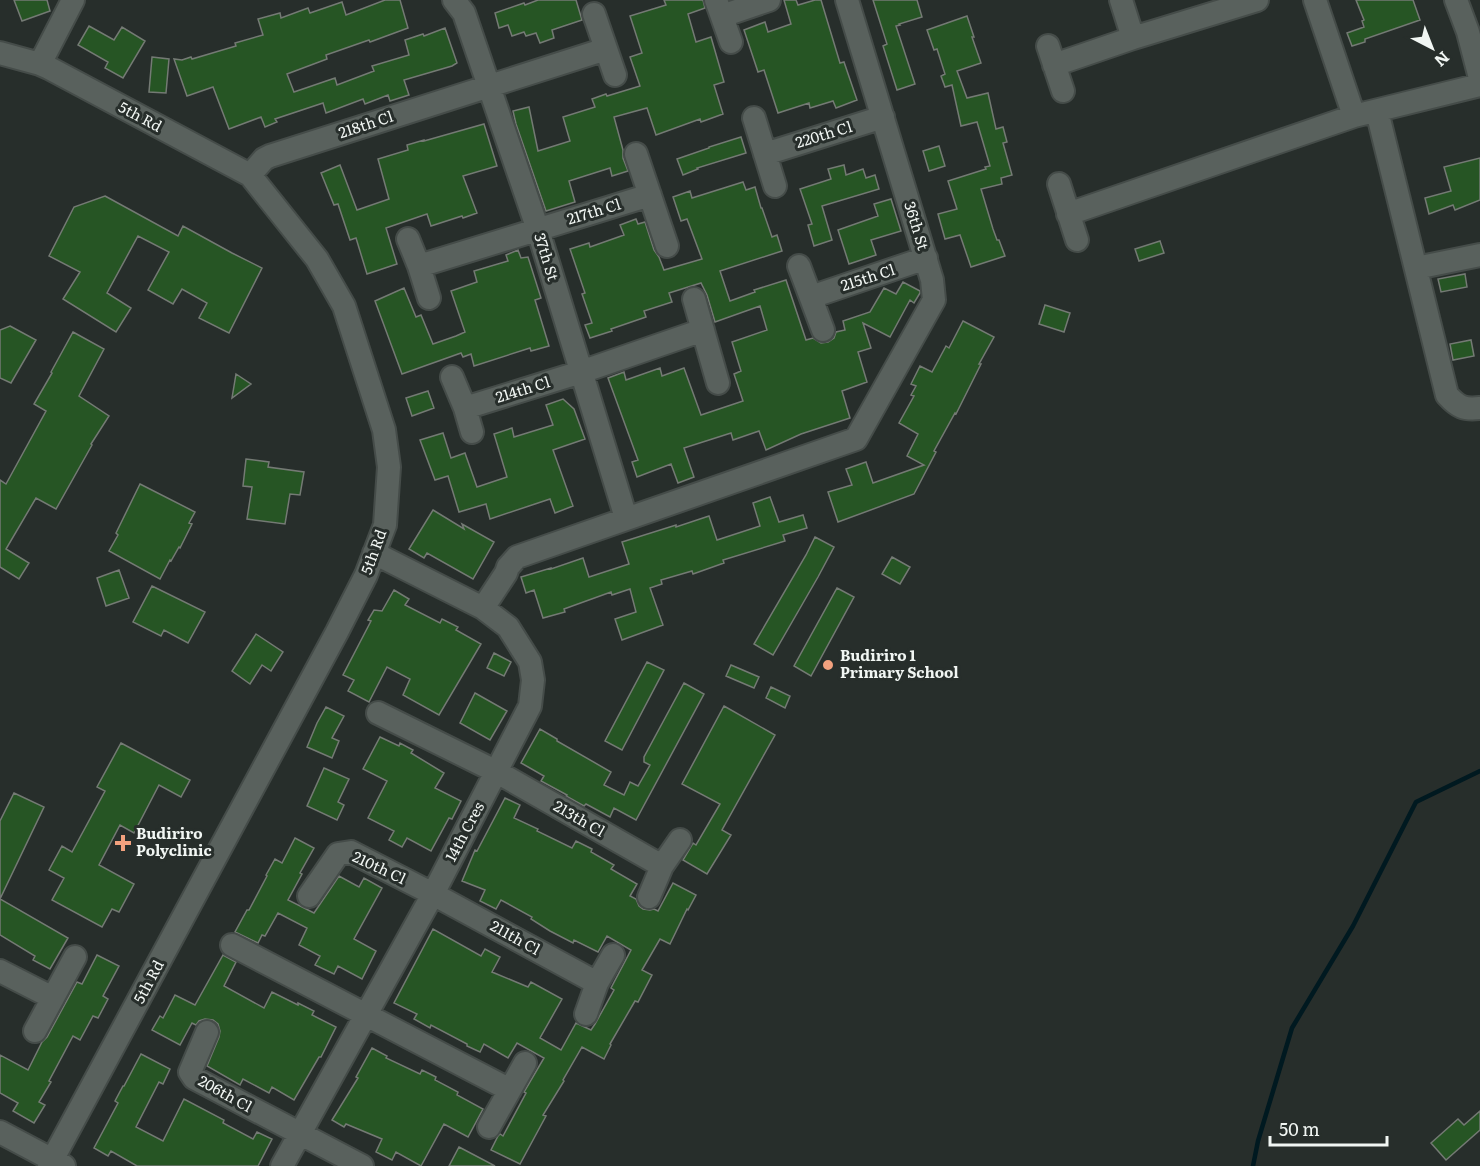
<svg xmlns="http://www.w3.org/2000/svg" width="1480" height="1166" font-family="Literata,serif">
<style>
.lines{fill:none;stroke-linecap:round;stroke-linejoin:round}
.stream{stroke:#001920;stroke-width:4.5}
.building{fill:#265524;stroke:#747a74;stroke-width:1.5}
.minor-casing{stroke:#454c49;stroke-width:26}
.minor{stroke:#59615d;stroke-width:22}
.poi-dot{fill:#f2a17e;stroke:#272e2b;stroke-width:2}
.labels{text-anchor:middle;stroke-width:6;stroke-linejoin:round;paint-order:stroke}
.street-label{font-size:15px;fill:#f1f6f3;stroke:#272e2b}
.poi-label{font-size:15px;font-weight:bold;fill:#f1f6f3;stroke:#272e2b;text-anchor:start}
</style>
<rect width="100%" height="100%" fill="#272e2b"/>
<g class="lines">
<path class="stream" d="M1253,1166L1258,1141L1292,1028L1353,926L1416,802L1480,771"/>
</g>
<path class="building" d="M14,0H47L50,11L22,21Z
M385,0H400L408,28L370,42L369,40L326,55L327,59L287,74L294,92L335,78L337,85L374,71L372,66L409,55L405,40L423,34L424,36L445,28L457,63L452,66L404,80L409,95L390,101L388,95L365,104L363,99L326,113L323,103L275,119L277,122L265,127L261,117L229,129L213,87L187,96L174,59L182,60L191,57L192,59L236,46L235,43L263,35L258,19L280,13L281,18L308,8L310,13L342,2L346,15Z
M538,0H576L582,20L552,30L554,38L540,43L536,33L526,36L524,32L512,36L508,25L499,28L495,13L524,3L525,5Z
M664,0H703L705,8L688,14L696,42L711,37L724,82L714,85L723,114L701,122L700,119L656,135L647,108L614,117L623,150V158L628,171L612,176L610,168L569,181L575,202L546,211L516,124L513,111L529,107L538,151L570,141L563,117L595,107L592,99L606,94L607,96L640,86L630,57L642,53L630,16L666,5Z
M784,0H796L798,5L815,0H821L840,63L844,62L857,100L836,108L833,101L810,108L809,103L778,113L764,70L758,72L744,30L765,22L768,32L791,24Z
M873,0H917L922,17L899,24L900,25L896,26L915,84L897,90L883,46L887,44Z
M1356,0H1413L1420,20L1365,39V42L1352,46L1347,33L1364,27L1362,21L1364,20Z
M967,16L974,37H972L981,63L957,71L967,98L988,93L996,129L1003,127L1007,142L1003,143L1012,175L1001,178L1002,184L981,189L993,229L997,240H999L1005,256L971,267L960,235L945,239L938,214L957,209L948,181L986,169L985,167L990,166L977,122L961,126L952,85L945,87L941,76L945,74L937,49L934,50L927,30Z
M89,26L114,40L122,27L145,41L123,78L105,68L108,62L78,45Z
M152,57L169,59L166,93L149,92Z
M484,124L497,166L463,176L477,213L463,218L462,216L431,226L427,214L386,228L397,264L367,274L356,238L350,240L338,204L334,205L321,173L340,165L357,210L389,199L378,159L408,150L407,145L424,140V141Z
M741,137L746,153L697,168L698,169L683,175L677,159L709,148V147Z
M939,146L945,166L929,171L923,151Z
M1480,158V200L1455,210L1453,205L1429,214L1425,198L1451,191L1444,167Z
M844,165L846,175L863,169L866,178L875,175L879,189L822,206L832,240L814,246L808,225L812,224L800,189L831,179L828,169Z
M743,182L746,190L755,187L761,208H762L772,237L777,235L782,251L720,271L730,301L755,292L754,290L786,280L806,340L813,338L821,343L828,342L834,338L836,332L845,330L843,321L870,312L884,288L896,294L903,282L920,291V293L914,303L910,300L890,337L863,323L871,348L858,352L867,382L842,391L850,418L801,434L766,450L759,431L733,440L731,433L684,448L694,477L678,483L671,464L637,477L632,462L638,460L608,378L624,372L626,380L660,368L662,376L684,368L701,415L743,401L734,374L741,371L732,342L767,330L760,306L715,322L707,295L701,283L669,293L672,302L644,311L646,317L611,329L612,331L590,338L585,325L592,323L582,294L585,293L570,249L589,243L590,247L624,235L620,225L636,219L638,224L645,222L654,250L659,257L664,270L702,259L687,219L681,221L673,197L690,191L692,198Z
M105,196L178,236L183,226L232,253L262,268L229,333L199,318L207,303L182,289L173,304L148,290L169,252L138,236L107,293L131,308L116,332L63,299L80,272L49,256L74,207Z
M891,199L901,231L871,240L876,255L849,264L838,230L878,216L874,204Z
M1160,241L1164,253L1139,261L1135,249Z
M518,250L521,258L528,257L541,298L535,300L549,346L531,351L530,348L474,366L471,354L463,357L461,353L402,374L375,301L404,288L416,317L421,315L433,344L456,336L465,332L451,291L477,282L474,271L508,261L506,255Z
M1465,274L1467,287L1441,292L1438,279Z
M1045,305L1070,313L1064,332L1039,324Z
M963,321L994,337L979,364H981L956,414L955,413L934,451L936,452L914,494L838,522L828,492L852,485L846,469L866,462L873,483L924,465L907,456L918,434L899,423L914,396L911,395L916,386L911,384L920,366L932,372L946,346L949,348Z
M10,326L36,340L11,383L0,378V330Z
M73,332L104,349L79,396L109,416L91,444L92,445L56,509L36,498L6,549L29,563L19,579L0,567V480L6,484L46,411L34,404L52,373L51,372Z
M1471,340L1474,356L1453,360L1450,344Z
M236,374L251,384L232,398Z
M428,391L434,408L412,416L406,398Z
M563,399L574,409L585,439L553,450L573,506L555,513L550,499L490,519L486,504L459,512L448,476L435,480L420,440L443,433L451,458L465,453L477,487L507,477L494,434L512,428L514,437L553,425L546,405Z
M246,459L269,462L268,467L304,472L300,495L290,494L285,524L247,519L252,487L243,486Z
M140,484L195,512L189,523L192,524L180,548L179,547L171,561L170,560L160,579L109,551L118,535L116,533Z
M770,497L779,522L803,515L807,528L783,535L785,541L723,560L724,563L693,574L692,571L661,580L662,584L650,588L663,625L622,640L615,619L636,612L630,589L612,595L611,592L564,609L565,612L543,618L534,590L526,593L521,577L551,568V569L583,558L589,577L629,564L622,542L676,525V527L709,516L717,540L760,526L753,503Z
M433,510L464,529L462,524L494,542L473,579L427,553L424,558L409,549Z
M815,537L834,547L818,577L773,655L754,644L806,555Z
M892,557L910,567L900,584L882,574Z
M119,570L129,598L106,606L97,578Z
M152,586L205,612L188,643L164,630L161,636L133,622Z
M837,588L854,597L811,676L794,666Z
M394,590L409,599L405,605L440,623L442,619L458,627L456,630L481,644L439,715L403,695L410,679L387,667L369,702L348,691L354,680L343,675L371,621L368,620L374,610L382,611Z
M256,634L283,652L271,671L262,665L250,684L232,671Z
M494,653L511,662L504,676L487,668Z
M647,662L664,670L622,750L605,741Z
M731,665L759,677L754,688L726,676Z
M684,683L704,694L636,820L614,808L610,817L586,804L584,806L566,796L567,795L541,781L544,776L521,763L540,729L557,739V741L611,772L604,785L624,795L630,782L638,786L650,765L644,762V757Z
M771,687L790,696L785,708L766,698Z
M475,693L507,711L490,740L460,723Z
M724,706L775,735L722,830L731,835L707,874L683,860L693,843L696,845L720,804L682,784Z
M326,707L344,716L332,738L339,741L332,758L307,747L317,723Z
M380,737L399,746L400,743L413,750L411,753L444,773L435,788L461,801L452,819L449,818L431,851L407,838L402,847L389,840L394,831L368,818L387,781L363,769Z
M121,743L190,780L181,797L159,785L134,833L120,825L99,865L134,884L119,912L112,909L102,927L52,900L64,878L49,870L62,846L72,852L105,791L97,787Z
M324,768L349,779L338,802L344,805L337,820L307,806Z
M14,793L44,807L0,899L68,938L50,969L33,960L35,956L0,935V821Z
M505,798L520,805L514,818L538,829L537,831L572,848L576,841L592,849L591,852L614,865L611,869L637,884L630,896L636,899L639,906L643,909L650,910L654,909L658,911L673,883L696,895L688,910L687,909L670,944L660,939L642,970L652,975L638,1002L635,1001L610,1044L611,1045L604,1059L582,1047L563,1080L564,1081L543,1115L546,1116L520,1164L491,1150L498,1136L500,1134L503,1136L526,1093L524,1092L544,1058L517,1043L508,1058L484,1044L480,1052L467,1046V1044L431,1025L430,1028L414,1019L417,1014L394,1003L433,929L481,956L485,949L500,957L492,972L528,987L531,982L562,999L540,1038L561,1050L576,1023L591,1030L595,1024L614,990L611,988L631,950L607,936L598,952L574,940L573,943L550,931L531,919L532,917L501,900L496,909L480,901L485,890L462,881L475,850L477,851Z
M295,838L314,848L300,873L302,874L288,900L314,913L339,876L359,887L364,878L382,888L354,939L376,951L362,979L338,966L334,974L315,965L320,956L299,945L307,928L278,913L265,936L262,935L258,943L235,932L247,910H249L267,876L266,875L275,859L282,863Z
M97,955L119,966L103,996L108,999L98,1018L93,1016L80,1040L73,1036L49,1081L51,1082L39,1102L45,1105L34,1123L13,1111L18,1103L0,1093V1055L28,1070L42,1042L47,1037L77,982L82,984Z
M223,955L236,962L224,986L264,1008L272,992L298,1005V1003L314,1011L312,1015L336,1027L321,1057H319L294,1100L272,1087L269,1093L243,1079L240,1085L207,1066L219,1037L220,1031L218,1024L213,1020L205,1019L199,1021L196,1025L192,1023L180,1045L152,1030L160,1016L163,1018L175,995L195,1005Z
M372,1048L387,1056L386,1058L420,1074L422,1070L436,1077L435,1080L458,1092L457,1095L483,1109L468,1137L444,1124L421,1166L396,1152L392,1160L376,1152L382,1139L346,1124L344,1127L332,1120L358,1078L356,1077Z
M141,1054L170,1069L163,1084L159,1082L136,1127L163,1141L184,1099L224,1120L223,1123L253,1139L257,1132L272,1139L258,1166H137L111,1151L108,1156L94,1148L118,1103L115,1101L123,1086H124Z
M1480,1111V1130L1446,1160L1431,1143L1458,1119L1464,1125Z
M459,1147L495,1166H449Z"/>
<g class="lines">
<g class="minor-casing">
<path id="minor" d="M454,0L464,13L538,230L626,518
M716,0L731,42
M1121,0L1133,38
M1315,0L1354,116
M1456,0L1468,32L1480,78
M594,14L615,75
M722,16L769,0
M1048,46L1063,91
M0,53L40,64L49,68L250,175L317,259L344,306L384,430L389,467L385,525L366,575L337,632L49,1166
M40,64L73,0
M1054,65L1133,38L1257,0
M1377,111L1447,395C1458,407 1464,410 1480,408
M754,118L775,186
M636,154L667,246
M765,154L883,117
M250,175L264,159L270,156L606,49
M1059,184L1077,240
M1068,214L1354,116L1480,85
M408,239L419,266
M799,266L823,330
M1416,268L1480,255
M811,297L926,258
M429,298L419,266L650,195
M694,299L718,383
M452,377L465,408L472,432
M465,408L581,372L703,330
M483,608L506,573L508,567L517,557L856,439L934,300L932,280L847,0
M378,713L497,772L662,866L649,897
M662,866L680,840
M309,896L338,854L351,852L433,894L597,983L613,955
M232,945L510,1090
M0,971L53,998
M586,1014L597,983
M35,1031L75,957
M207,1032L190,1072L194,1078L362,1166
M489,1127L525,1063
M0,1132L64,1166
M282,1166L433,894L530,706L533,680L530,662L508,627L483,608L374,553"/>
</g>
<use href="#minor" class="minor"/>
</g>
<g class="poi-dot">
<circle cx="828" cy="665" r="6"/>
<path d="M120 834h6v6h6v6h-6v6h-6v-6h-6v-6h6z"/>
</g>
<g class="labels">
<g class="street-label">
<text transform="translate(140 117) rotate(28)" y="5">5th Rd</text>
<text transform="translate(366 125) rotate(-18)" y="5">218th Cl</text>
<text transform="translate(824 135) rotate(-17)" y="5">220th Cl</text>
<text transform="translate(594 212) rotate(-17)" y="5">217th Cl</text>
<text transform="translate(916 226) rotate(73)" y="5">36th St</text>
<text transform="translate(546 257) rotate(73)" y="5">37th St</text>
<text transform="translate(868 278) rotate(-18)" y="5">215th Cl</text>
<text transform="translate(523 390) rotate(-17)" y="5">214th Cl</text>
<text transform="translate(374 552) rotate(-70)" y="5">5th Rd</text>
<text transform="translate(579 819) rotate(30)" y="5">213th Cl</text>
<text transform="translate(465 832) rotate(-62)" y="5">14th Cres</text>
<text transform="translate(379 868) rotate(25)" y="5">210th Cl</text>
<text transform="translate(515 938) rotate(29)" y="5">211th Cl</text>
<text transform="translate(149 982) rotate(-62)" y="5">5th Rd</text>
<text transform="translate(225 1094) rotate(29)" y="5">206th Cl</text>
</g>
<g class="poi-label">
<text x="840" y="661">Budiriro 1<tspan x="840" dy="17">Primary School</tspan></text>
<text x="136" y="839">Budiriro<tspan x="136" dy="17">Polyclinic</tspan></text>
</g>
</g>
<g transform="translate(1432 48) rotate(138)" stroke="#272e2b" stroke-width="4.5" paint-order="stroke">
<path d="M0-4.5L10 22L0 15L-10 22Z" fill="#f1f6f3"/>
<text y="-9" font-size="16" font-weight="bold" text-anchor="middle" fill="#f1f6f3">N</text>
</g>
<path d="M1270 1136v9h117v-9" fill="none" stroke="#f1f6f3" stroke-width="3"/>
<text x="1279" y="1136" font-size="18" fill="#f1f6f3" stroke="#272e2b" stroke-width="4.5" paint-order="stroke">50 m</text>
</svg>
